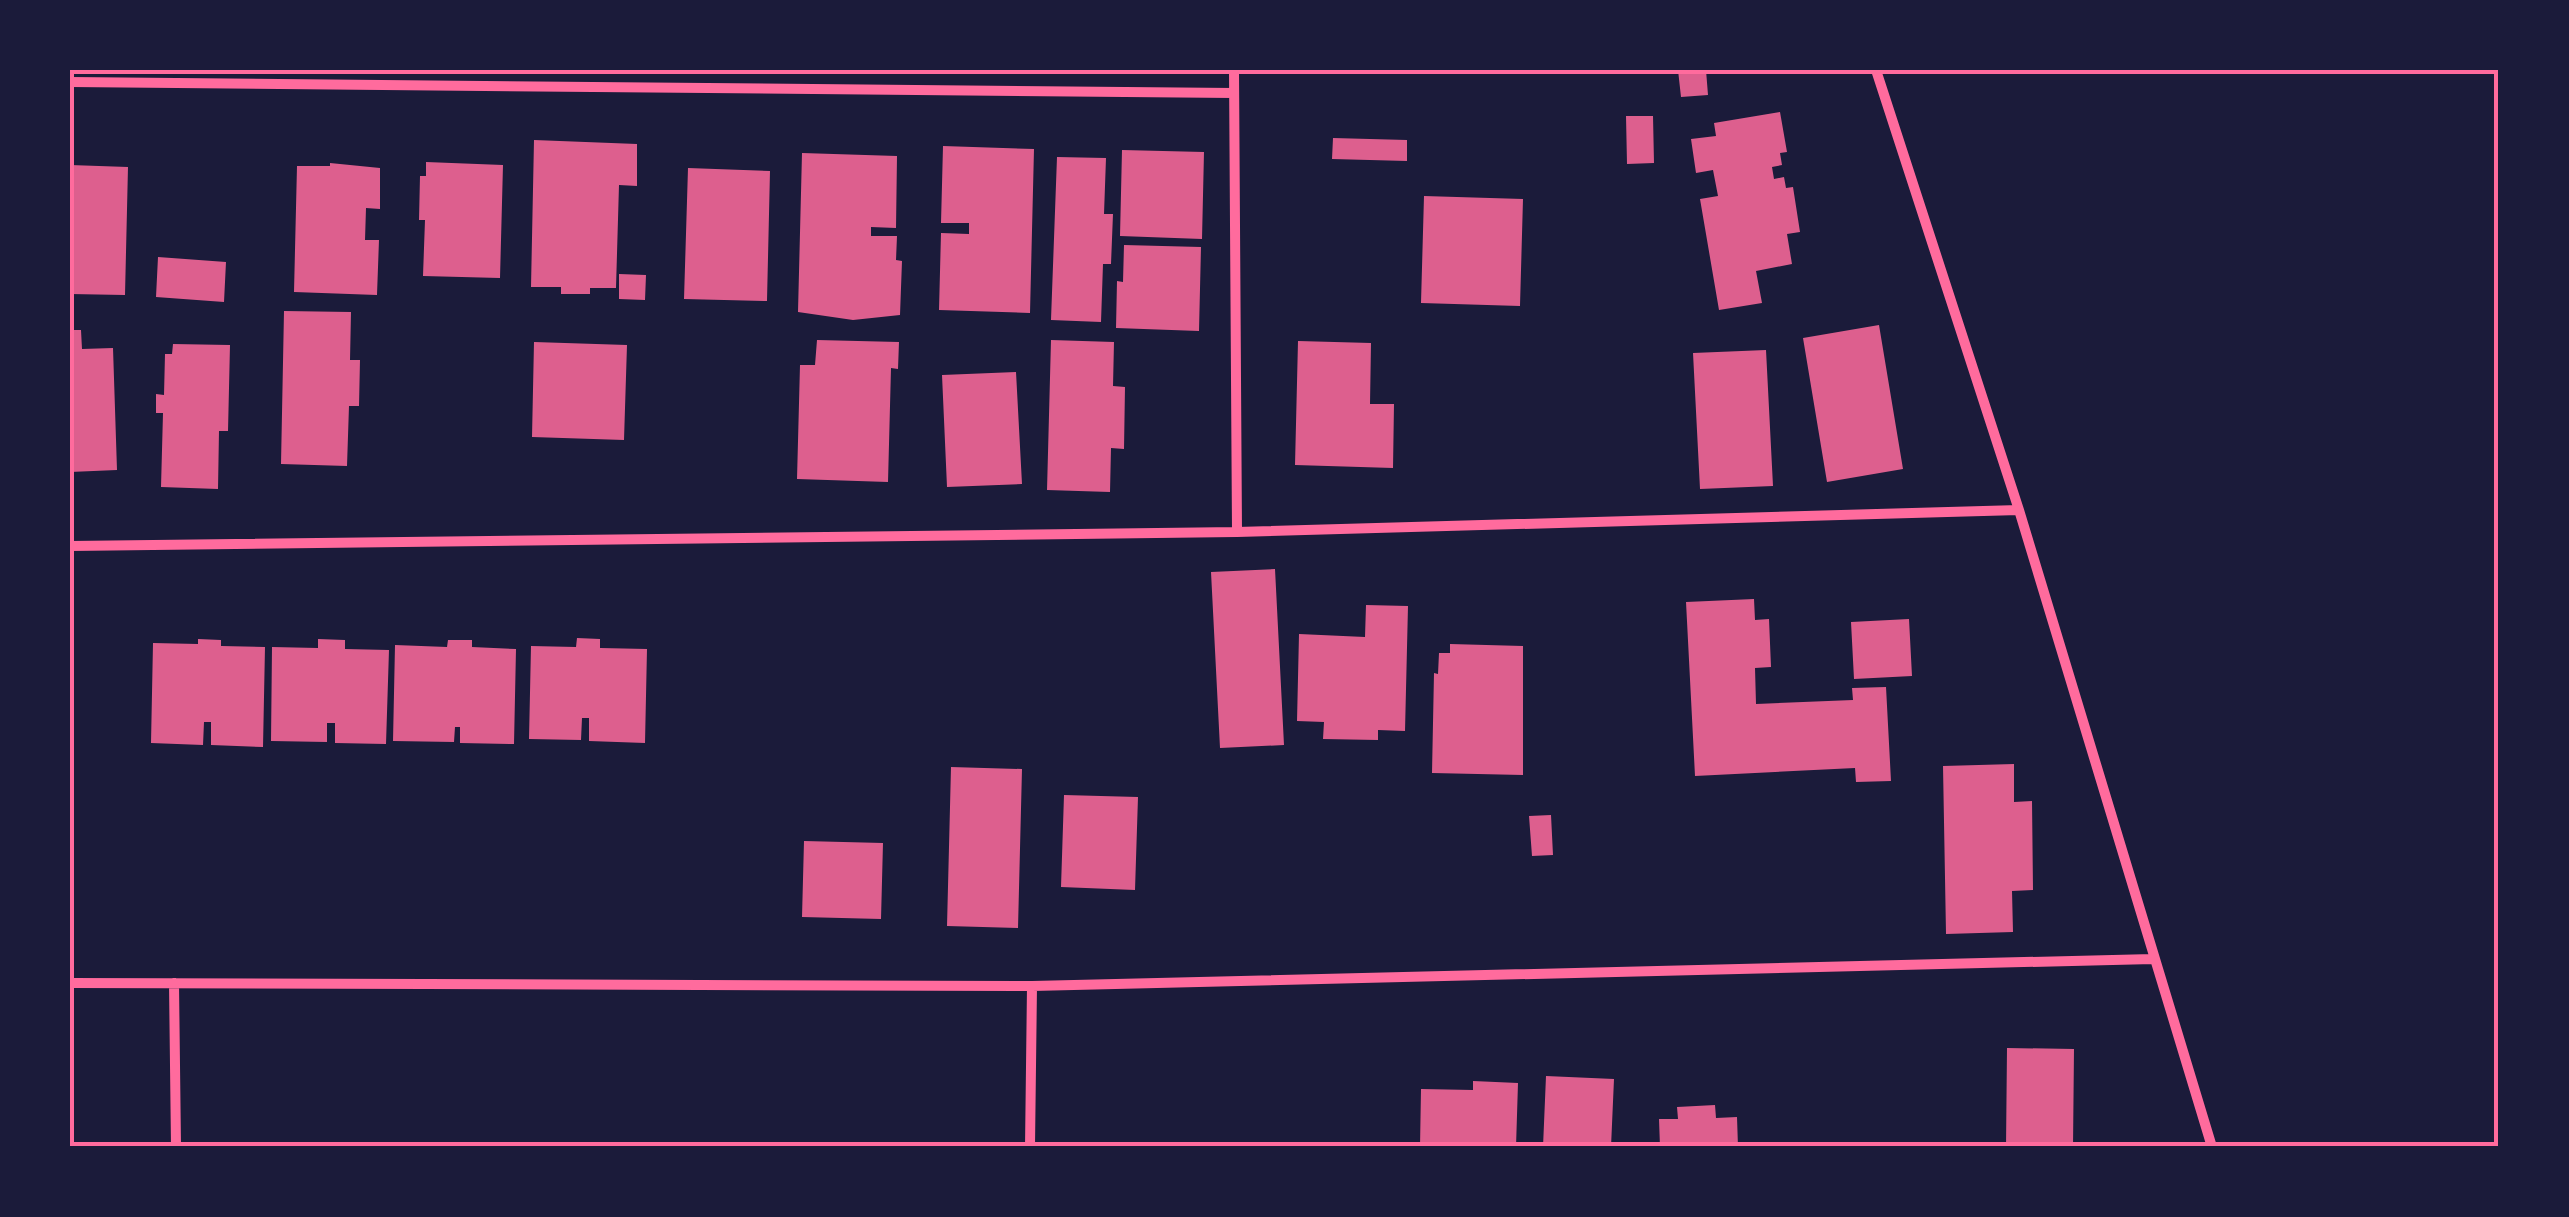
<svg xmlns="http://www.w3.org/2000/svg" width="2569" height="1217" font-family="'DM Sans',sans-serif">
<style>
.building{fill:#dd5f8e}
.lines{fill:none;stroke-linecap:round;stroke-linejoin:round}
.minor{stroke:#ff6b9d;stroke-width:10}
.neatline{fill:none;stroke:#ff6b9d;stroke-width:4}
</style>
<rect width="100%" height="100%" fill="#1b1b3a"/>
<path class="building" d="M1678,70H1706L1708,95L1681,97Z
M1780,112L1787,152L1780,153L1782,165L1772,167L1774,179L1784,177L1786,188L1793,187L1800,232L1787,234L1792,264L1756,271L1762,303L1719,310L1700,199L1718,196L1713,170L1696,173L1691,139L1716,136L1714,123Z
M1626,116H1653L1654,163L1627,164Z
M1333,138L1407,140V161L1332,159Z
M534,140L637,144V186L619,185L616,288H590V294H561V287H531Z
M943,146L1034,149L1030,313L939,310L941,233L969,234V223H941Z
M1122,150L1204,152L1202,239L1120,236Z
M802,153L897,156L896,228L871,227V236H897L896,260L902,261L900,315L853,320L798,312Z
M1057,157L1106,158L1104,214H1113L1111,264H1103L1101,322L1051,320Z
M426,162L503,165L500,278L423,276L425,220H419L420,176H426Z
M330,163L380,168V209L366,208L365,240H379L377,295L294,292L297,166H330Z
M70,165L128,167L125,295L70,294Z
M688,168L770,171L767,301L684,299Z
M1424,196L1523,199L1520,306L1421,303Z
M1124,245L1201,247L1199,331L1116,328L1117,281L1123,282Z
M158,257L226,262L224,302L156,297Z
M619,274L646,275L645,300L619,299Z
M284,311L351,312L350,360H360L359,406H349L347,466L281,464Z
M1879,325L1903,469L1827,482L1803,338Z
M70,330H81L82,349L113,348L117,470L70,472Z
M817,340L899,342L898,369L891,368L888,482L797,479L800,365H815Z
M1051,340L1114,342L1113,386L1125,387L1124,449L1111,448L1110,492L1047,490Z
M1298,341L1371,343L1370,404H1394L1393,468L1295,465Z
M534,342L627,345L624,440L532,437Z
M173,344L230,345L228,431H219L218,489L161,487L163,413H156V394L164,395L165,354H172Z
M1766,350L1773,486L1700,489L1693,353Z
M1016,372L1022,484L947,487L942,375Z
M1275,569L1284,745L1220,748L1211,572Z
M1754,599L1755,620L1769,619L1771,667L1755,668L1756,704L1853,700L1852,688L1886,687L1891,781L1856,782L1855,768L1695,776L1686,602Z
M1366,605L1408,606L1405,731L1378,730V740L1323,739L1324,722L1297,721L1299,634L1365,637Z
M1909,619L1912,676L1854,679L1851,622Z
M577,638L600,639V648L647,649L645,743L589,741V718H582L581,740L529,739L531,646L576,647Z
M198,639L221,640V646L265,647L263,747L211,745V722H204L203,745L151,743L153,643L198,644Z
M318,639L345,640V649L389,650L386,744L335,743V723H327V742L271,741L272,647L318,648Z
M448,640H472V647L516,649L514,744L460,743V727H455L454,742L393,741L395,645L447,647Z
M1450,644L1523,646V775L1432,773L1434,673L1438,674L1439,653H1450Z
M2014,764V802L2032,801L2033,890L2012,891L2013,932L1946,934L1943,766Z
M951,767L1022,769L1018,928L947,926Z
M1064,795L1138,797L1135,890L1061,887Z
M1551,815L1553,855L1532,856L1529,816Z
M804,841L883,843L881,919L802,917Z
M2007,1048L2074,1049L2073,1147H2006Z
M1546,1076L1614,1079L1611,1147H1543Z
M1473,1081L1518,1083L1516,1147H1420L1421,1089L1473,1090Z
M1715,1105L1716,1118L1737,1117L1738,1147H1660L1659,1119H1678L1677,1107Z"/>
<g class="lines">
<path class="minor" d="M1234,70L1237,532
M1876,70L2019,510L2212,1147
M70,82L1234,93
M70,546L1237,532L2019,510
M70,983L1032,986L2153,959
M174,983L176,1147
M1030,1147L1032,986"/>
</g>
<rect width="2569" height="1217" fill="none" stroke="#1b1b3a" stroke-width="145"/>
<rect x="72" y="72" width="2424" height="1072" class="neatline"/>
</svg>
